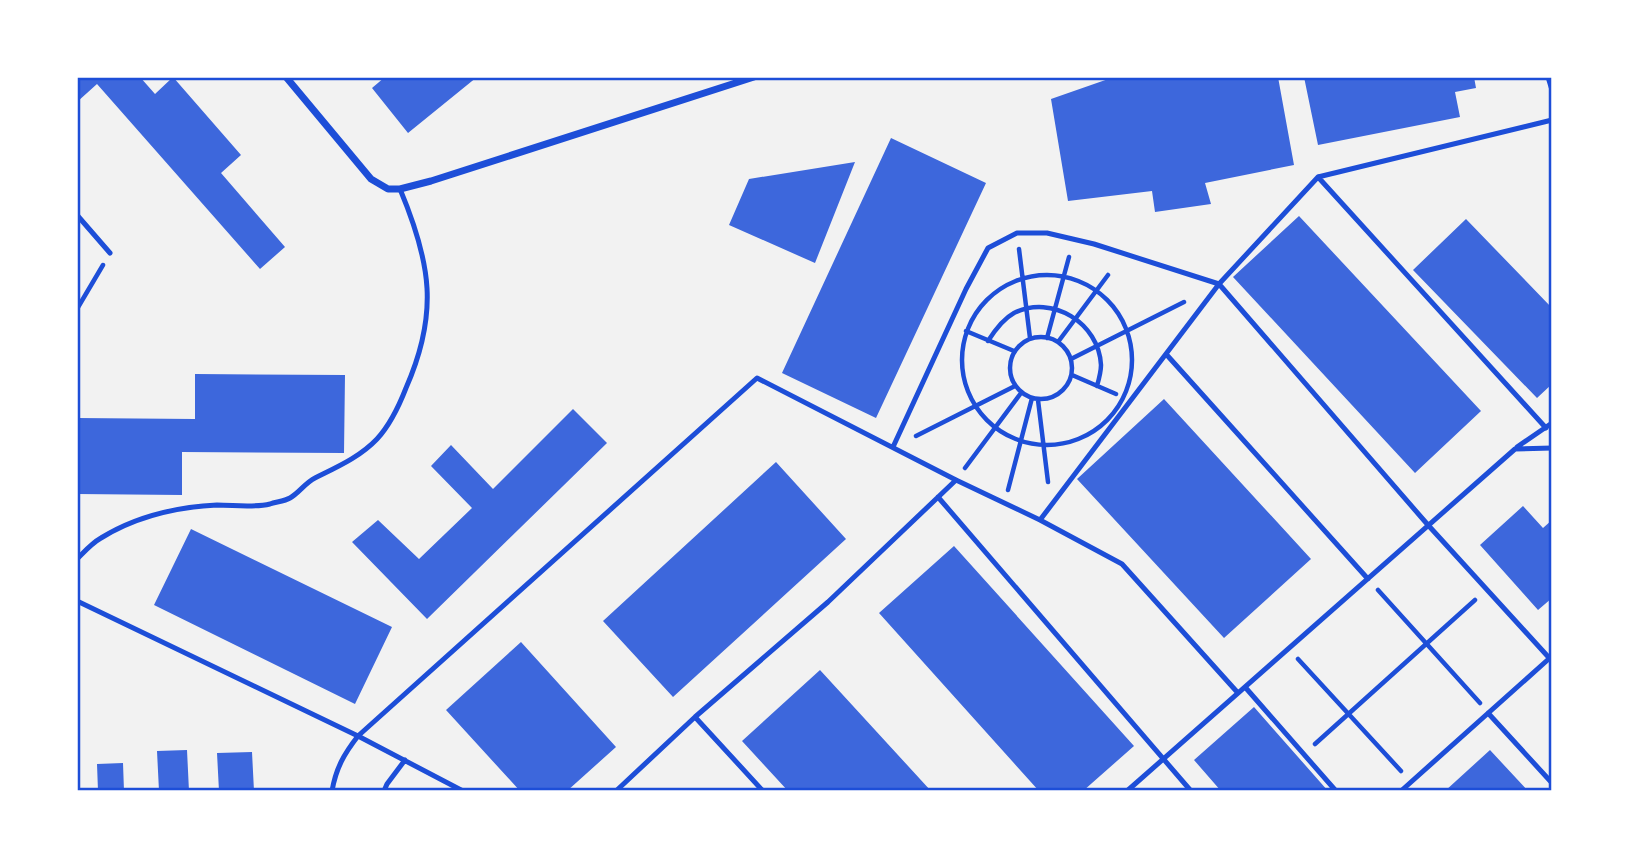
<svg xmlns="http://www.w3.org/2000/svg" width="1629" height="868" font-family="'Crimson Pro',serif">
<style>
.building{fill:#3d67dc}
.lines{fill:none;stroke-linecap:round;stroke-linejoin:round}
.path{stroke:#1d4ed8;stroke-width:4.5}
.service{stroke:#1d4ed8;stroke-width:5}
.minor{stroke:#1d4ed8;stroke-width:7}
.neatline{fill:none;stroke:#1d4ed8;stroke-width:2.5}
</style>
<rect width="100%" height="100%" fill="#f2f2f2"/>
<path class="building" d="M77,77H140L155,94L173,77L241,155L221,173L285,247L260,269L97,84L77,102Z
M385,77H477L408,133L372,88Z
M1114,77H1278L1294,165L1205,183L1211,204L1155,212L1152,191L1068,201L1051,99Z
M1304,77H1474L1476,88L1455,92L1460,117L1318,145Z
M891,138L986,183L876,418L782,373Z
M855,162L815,263L729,225L749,179Z
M1299,216L1481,411L1415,473L1233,277Z
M1466,219L1552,308V384L1537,398L1413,270Z
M195,374L345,375L344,453L182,452V495L77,494V418L195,419Z
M1164,399L1311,559L1224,638L1077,479Z
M573,409L607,443L427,619L352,542L378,520L419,559L472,508L431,466L451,445L493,489Z
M776,462L846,539L673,697L603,621Z
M1523,506L1543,528L1552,520V598L1538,610L1480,545Z
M191,529L392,627L355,704L154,605Z
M954,546L1134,746L1083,791H1039L879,613Z
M521,642L616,747L567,791H520L446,710Z
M820,670L931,791H788L742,741Z
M1254,707L1328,791H1221L1194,760Z
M187,750L189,791H159L157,751Z
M1490,750L1528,791H1445Z
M252,752L254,791H219L217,753Z
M123,763L124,791H98L97,764Z"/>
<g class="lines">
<path class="path" d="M1019,249L1030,338
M962 360a85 85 0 1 1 170 0a85 85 0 1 1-170 0Z
M77,309L103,265
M966,331L1014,351
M1010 368a31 31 0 1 1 62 0a31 31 0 1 1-62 0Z
M1047,338L1069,257
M988,341C995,330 1003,319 1014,313C1052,294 1099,323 1101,365C1101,372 1099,379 1097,386
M1058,342L1108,275
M1071,359L1184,302
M1072,375L1116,394
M1038,400L1048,482
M916,436L1015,386
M965,468L1021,393
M1008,490L1032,398
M1378,590L1480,703
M1298,659L1401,771
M1315,744L1475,600"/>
<path class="service" d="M1548,77L1552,90
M1318,177L1546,428
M77,215L110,253
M1166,354L1368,579
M893,447L966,289L988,248L1017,233H1047L1094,244L1219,284L1428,525L1552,661
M1517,447L1552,423
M938,497L1191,791
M1040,520L1219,284L1318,177L1552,120
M77,559C84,552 92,543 101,538C135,517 177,507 217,505C234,505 253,508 270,504C276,502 285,501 290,498C299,493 305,483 315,478C337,467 360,457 377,439C390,425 399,406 406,388C439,313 431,263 400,189
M77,601L358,736C344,754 336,768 332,791
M1245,687L1336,791
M1488,713L1552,783
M695,717L763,791
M384,791L387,784L405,760
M463,791L358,736L757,378L956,480L1040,520L1122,564L1238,693
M616,791L695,717L828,602L956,480
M1127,791L1515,449L1552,448
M1401,791L1552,656"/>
<path class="minor" d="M286,77L371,179L388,189H400L431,181L754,77"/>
</g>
<rect width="1629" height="868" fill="none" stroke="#ffffff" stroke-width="158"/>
<rect x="79" y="79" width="1471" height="710" class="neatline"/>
</svg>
